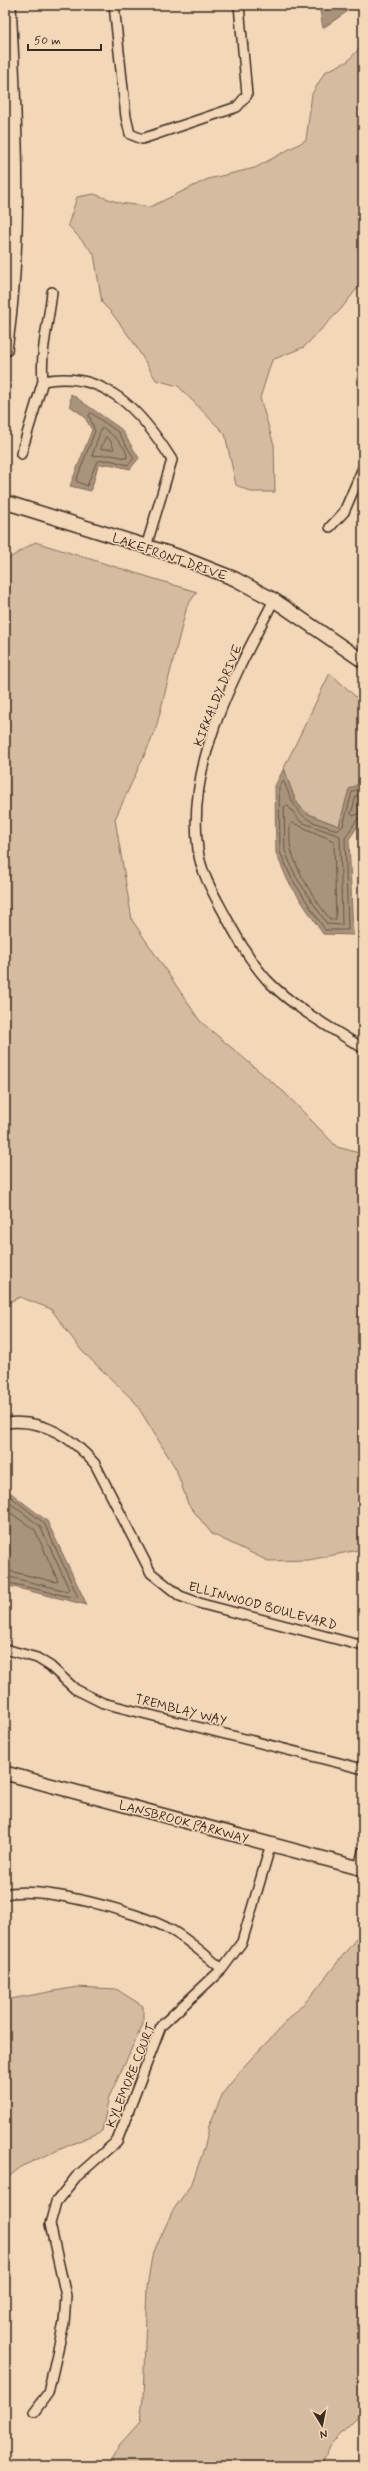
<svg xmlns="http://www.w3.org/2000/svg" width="368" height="2471" font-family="Mynerve,sans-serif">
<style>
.green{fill:#d5bba0;stroke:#88725f}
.water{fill:#aa937c;stroke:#7e6956}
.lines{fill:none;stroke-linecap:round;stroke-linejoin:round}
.shore{stroke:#675444;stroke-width:1}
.street-casing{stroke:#3b2a1e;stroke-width:12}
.secondary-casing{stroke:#3b2a1e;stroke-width:16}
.street{stroke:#f3d7b9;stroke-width:9}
.secondary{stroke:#f3d7b9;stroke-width:13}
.labels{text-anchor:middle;stroke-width:3;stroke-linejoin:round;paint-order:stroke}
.street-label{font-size:13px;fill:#3b2a1e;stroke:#f3d7b9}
</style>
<rect width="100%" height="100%" fill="#f3d7b9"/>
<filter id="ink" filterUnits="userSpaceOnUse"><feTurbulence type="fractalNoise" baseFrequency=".025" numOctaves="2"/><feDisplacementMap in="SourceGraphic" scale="8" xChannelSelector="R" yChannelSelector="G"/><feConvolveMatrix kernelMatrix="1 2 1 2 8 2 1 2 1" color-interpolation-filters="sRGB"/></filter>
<g filter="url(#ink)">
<path class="green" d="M5,29L11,135L8,296L5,317Z
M363,44V281L341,309L304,347L272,360L260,398L274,445L275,492H251L236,485L225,434L178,386L156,380L134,343L111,312L102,303L94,254L68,225L77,197L94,194L120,203L150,207L208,179L255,168L306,140L312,94L325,72L348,61Z
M35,542L197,592L187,606L155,732L115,819L132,920L200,1021L285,1093L337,1147L363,1154V1549L309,1560L268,1561L212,1534L188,1504L176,1469L135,1402L81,1350L51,1309L20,1297L5,1304V561Z
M330,673L356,697L363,699V782L349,789L339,826C296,810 299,812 284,768Z
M363,1930V2412L331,2444L320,2466H108L121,2443L140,2422L143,2399L147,2287L152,2256L172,2212L192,2183L205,2146L209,2126L223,2093L246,2064L310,1997Z
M77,1987L116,1989L143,2006V2024L109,2097L102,2131L22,2166L5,2180V2000Z"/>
<path class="water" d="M319,5H350L345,13L323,28Z
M71,394L121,429L139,458L130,469L109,464L98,465L91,491L70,486L92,430L84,416L70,406Z
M284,768L295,801L305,813L339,826L349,789L363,782V819L349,839L353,935L323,934L288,881L276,853L275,786Z
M11,1493L47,1521L87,1605L5,1585V1494Z"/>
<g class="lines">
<path class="shore" d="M91,413L118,432L134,458L128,465L109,460L97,461L87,486L76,481L95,431L89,416Z
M103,428C112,434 128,447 127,458L110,455L92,456L101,429Z
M106,437L110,440L114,449H101Z
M363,786L352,792L343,826L338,830C302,820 298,817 284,782H282L279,787L280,852L292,879L325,930H348L345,838L358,818L363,817
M363,792L356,796L351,814L353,816L363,812
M288,806L301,822L340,836L342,925L327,924L296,877L285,851L284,807Z
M293,823L334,841L336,919H330C315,901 298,873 291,850C289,843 290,833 290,825Z
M5,1498L11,1497L44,1523L78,1597L75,1598L5,1582
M5,1503H10L40,1526L69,1589L67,1591L5,1576
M5,1509L35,1530L58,1581L56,1582L5,1570"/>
<g class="street-casing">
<path id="street" d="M114,5L126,117L130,134L142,139L237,107L247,95L239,5
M52,292C49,321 40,351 43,381C105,369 142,412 172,460L146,547
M21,454L43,381
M330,527L344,512L363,468
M274,600C235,675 186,762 198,850C201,874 215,896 226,917C238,939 250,961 267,980C294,1008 331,1028 363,1048
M5,1423C43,1418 72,1437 95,1464L151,1573L180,1596L202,1604L363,1646
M5,1649L37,1658L50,1666L75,1689L103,1703L363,1769
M359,1868L363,1851
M5,1894C42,1886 138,1911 171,1930C189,1940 206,1956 222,1969
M34,2412L48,2393L64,2323L66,2296L50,2224L56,2202L76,2177L117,2141L161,2026L222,1969L242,1942L271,1844"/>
</g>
<g class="secondary-casing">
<path id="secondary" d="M5,350C22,236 15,120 9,5
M5,502L177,556L235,579L274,600L363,661
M5,1773L363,1869"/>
</g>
<use href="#street" class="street"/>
<use href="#secondary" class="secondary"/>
</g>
</g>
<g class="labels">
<g class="street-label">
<text transform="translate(170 556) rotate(19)" y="5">LAKEFRONT DRIVE</text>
<text transform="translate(217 695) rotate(-68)" y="5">KIRKALDY DRIVE</text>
<text transform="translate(263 1605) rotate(15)" y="5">ELLINWOOD BOULEVARD</text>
<text transform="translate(181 1709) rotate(14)" y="5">TREMBLAY WAY</text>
<text transform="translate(184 1821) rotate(15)" y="5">LANSBROOK PARKWAY</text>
<text transform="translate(130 2075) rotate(-68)" y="5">KYLEMORE COURT</text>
</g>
</g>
<rect width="368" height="2471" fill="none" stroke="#f3d7b9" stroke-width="20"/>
<rect x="10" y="10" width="348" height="2451" fill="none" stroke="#3b2a1e" stroke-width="1.5" filter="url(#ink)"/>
<g transform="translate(322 2425) rotate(170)" stroke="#f3d7b9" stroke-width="3" paint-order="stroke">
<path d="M0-3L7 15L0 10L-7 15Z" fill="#3b2a1e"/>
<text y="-6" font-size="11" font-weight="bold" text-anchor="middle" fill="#3b2a1e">N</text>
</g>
<path d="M28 44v6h73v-6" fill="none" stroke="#3b2a1e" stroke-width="2"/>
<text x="34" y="44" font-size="12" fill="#3b2a1e" stroke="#f3d7b9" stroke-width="3" paint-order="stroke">50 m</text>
</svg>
